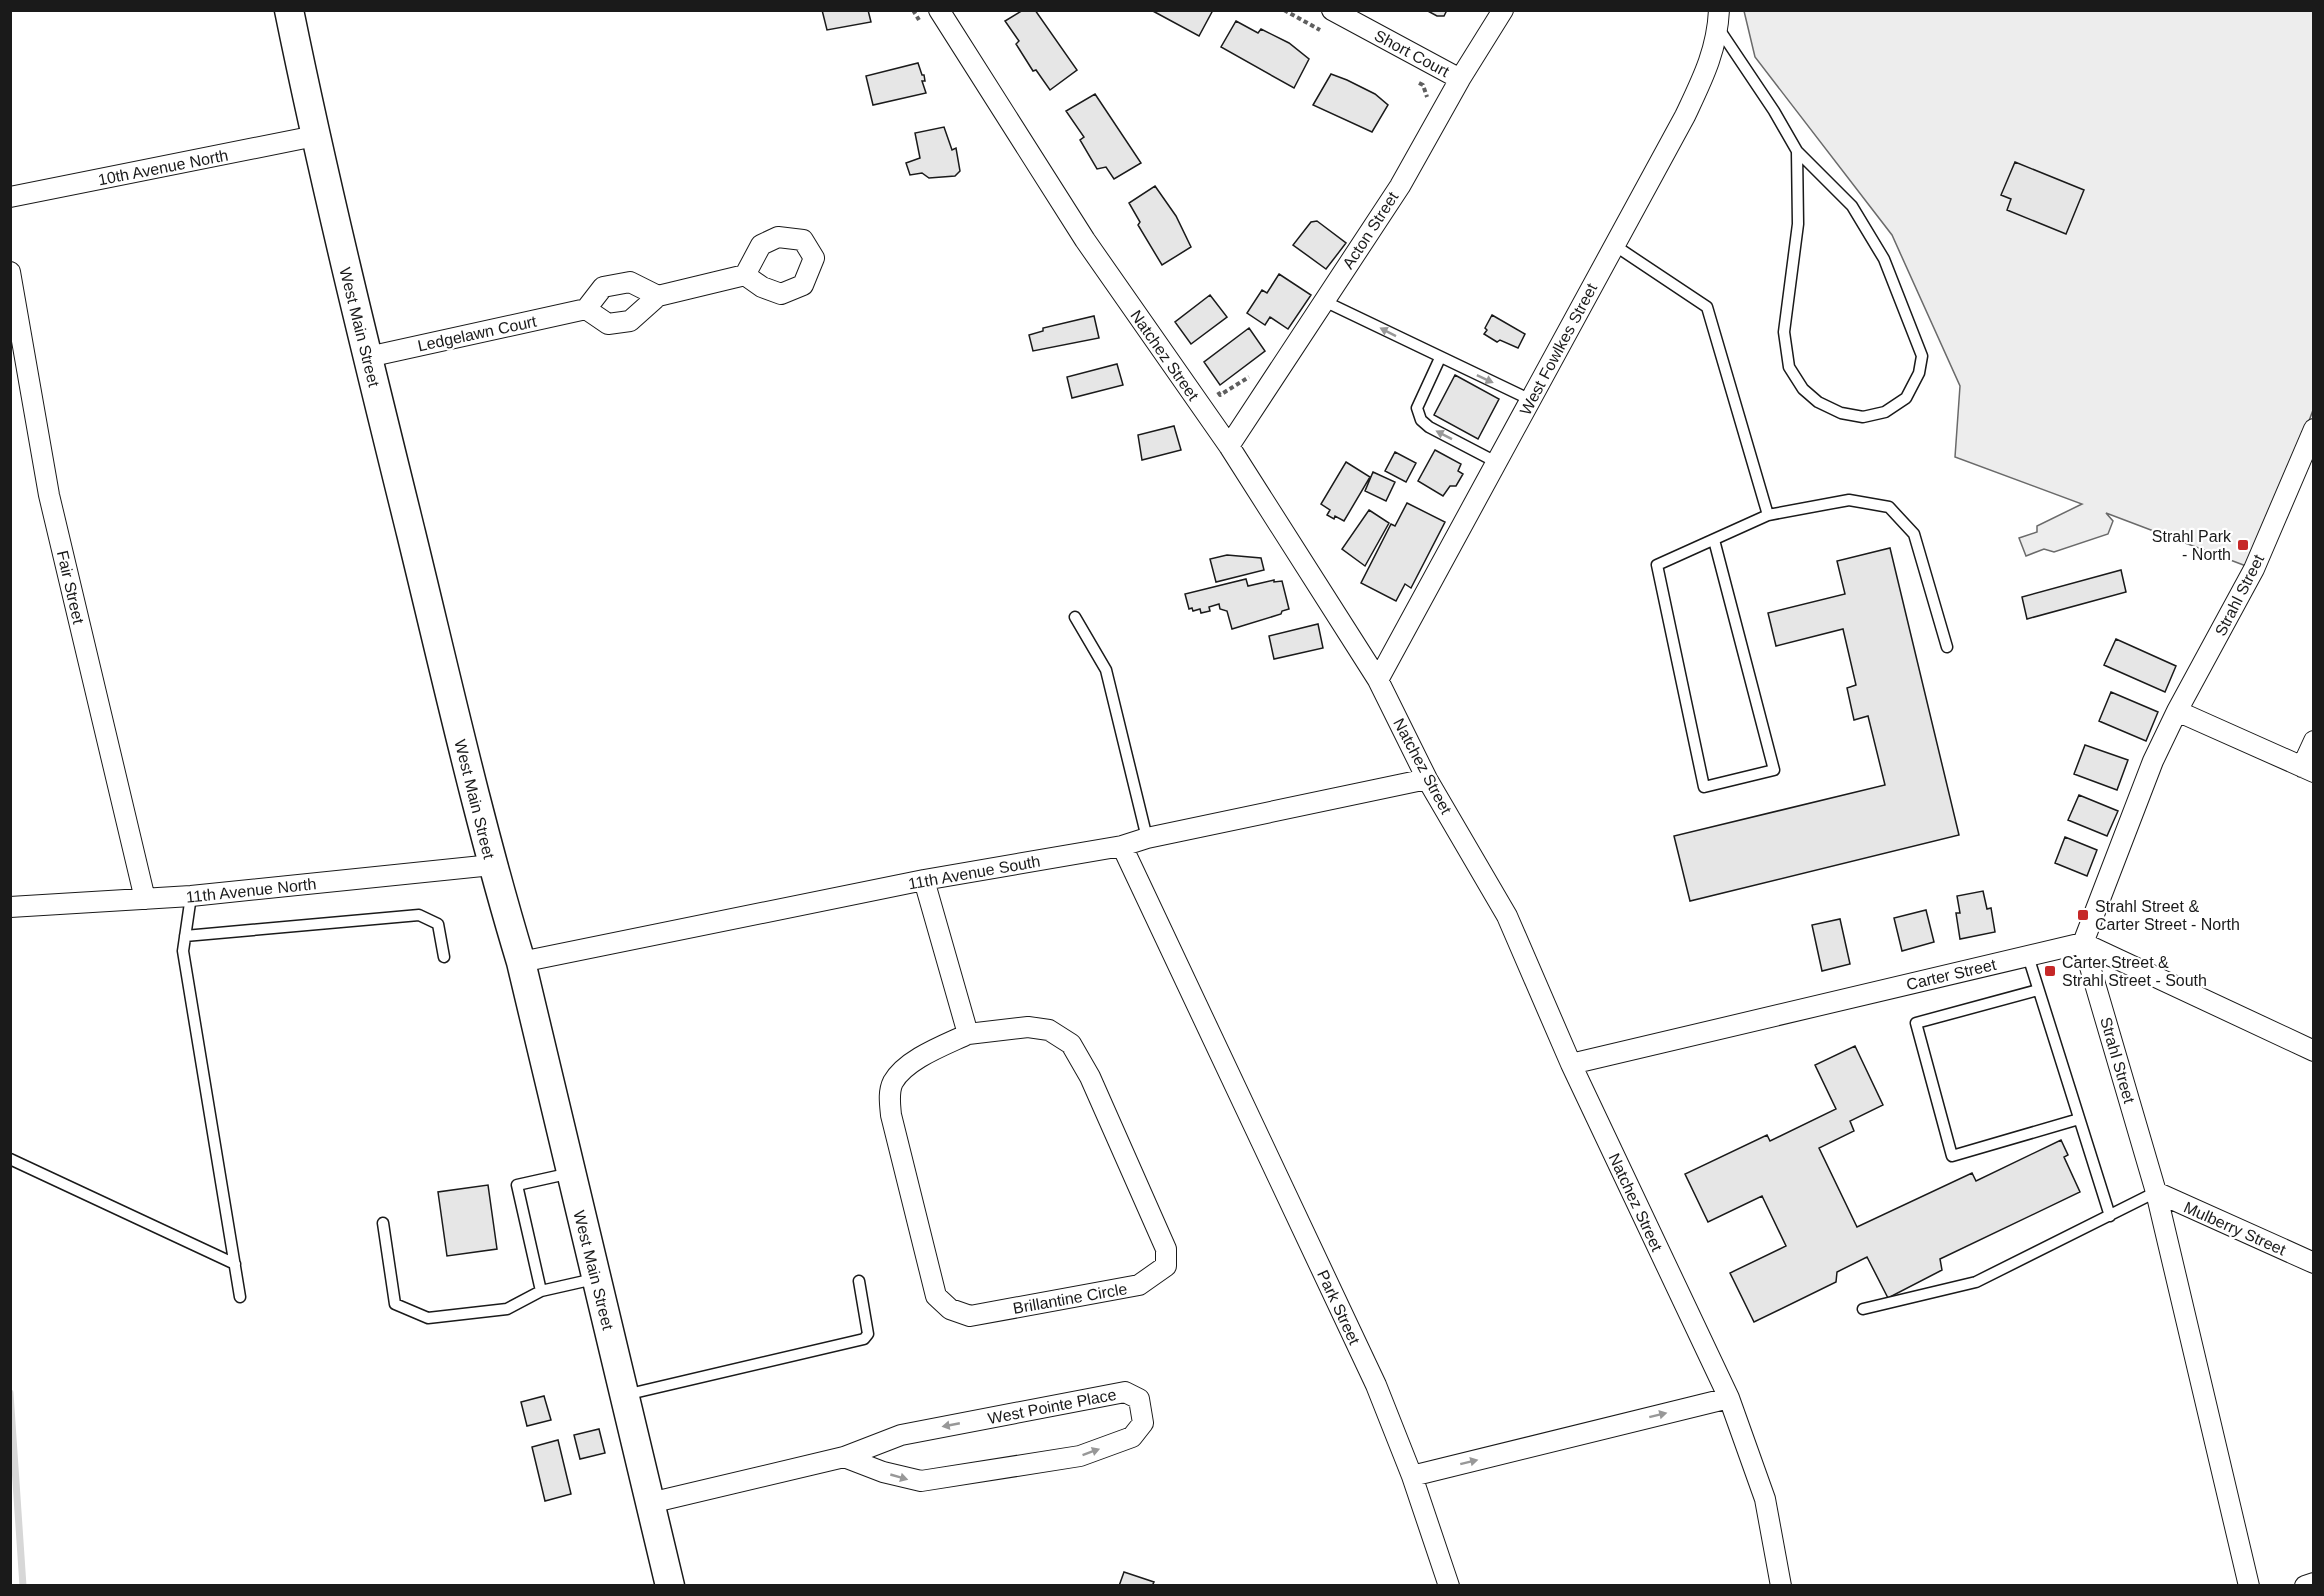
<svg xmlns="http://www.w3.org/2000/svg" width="2324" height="1596" font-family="Arial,sans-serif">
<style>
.built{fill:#ededed;stroke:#6a6a6a;stroke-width:1.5}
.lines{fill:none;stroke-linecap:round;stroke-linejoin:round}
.stream{stroke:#d7d7d7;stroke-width:7}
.building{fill:#e6e6e6;stroke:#1a1a1a;stroke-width:1.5}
.service-casing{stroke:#1a1a1a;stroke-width:13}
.minor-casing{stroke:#1a1a1a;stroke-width:22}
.secondary-casing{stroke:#1a1a1a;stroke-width:31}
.path{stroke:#5f5f5f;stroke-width:4;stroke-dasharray:4.5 3;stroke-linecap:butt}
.service{stroke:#fff;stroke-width:10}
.minor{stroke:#fff;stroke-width:20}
.secondary{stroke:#fff;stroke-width:28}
.oneway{fill:#989898}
.poi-dot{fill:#c62828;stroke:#fff;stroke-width:2}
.labels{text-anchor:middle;stroke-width:4.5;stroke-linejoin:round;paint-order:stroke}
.street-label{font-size:16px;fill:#1a1a1a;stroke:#fff}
.poi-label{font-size:16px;fill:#1a1a1a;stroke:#fff;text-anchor:start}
</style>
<rect width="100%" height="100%" fill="#fff"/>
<path class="built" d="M1744,11H2313V410L2254,569L2106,513L2113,521L2108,534L2054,552L2044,549L2026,556L2019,538L2037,532V526L2082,504L1955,457L1960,386L1892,235L1755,57Z"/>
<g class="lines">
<path class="stream" d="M10,1393L23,1586"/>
</g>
<path class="building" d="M822,10H868L871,22L827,30Z
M1023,10H1035L1077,70L1050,90L1036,70L1033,71L1016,44L1019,41L1005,21Z
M1151,10H1213L1199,36Z
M1426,10H1447L1444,16H1437Z
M1236,21L1258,33L1261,29L1289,43L1309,59L1294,88L1221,47Z
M918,63L922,75H924L925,81H922L926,93L873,105L866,76Z
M1331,74L1347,80L1375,94L1388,105L1372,132L1313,105Z
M1095,94L1141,163L1114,179L1106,167L1097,169L1080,140L1084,137L1066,111Z
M944,127L952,150L956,148L960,171L955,176L929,178L922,173L910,175L906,163L920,158L915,133Z
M2015,162L2084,190L2066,234L2007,210L2011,199L2001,195Z
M1155,186L1176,216L1191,247L1162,265L1138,225L1140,222L1129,203Z
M1317,221L1346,243L1326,269L1293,245L1311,222Z
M1279,274L1311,295L1288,329L1270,317L1265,325L1247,313L1262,290L1267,293Z
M1210,295L1227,317L1191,344L1175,322Z
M1492,315L1525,334L1518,348L1500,340L1497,342L1484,334L1487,330L1485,328Z
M1094,316L1099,338L1033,351L1029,335L1043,331V328Z
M1249,328L1265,351L1220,385L1204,362Z
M1117,364L1123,385L1072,398L1067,377Z
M1455,375L1499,399L1478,439L1434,415Z
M1174,426L1181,450L1142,460L1138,435Z
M1435,450L1461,464L1458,471L1463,474L1456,486H1450L1443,496L1418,481Z
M1395,452L1416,463L1406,482L1385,471Z
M1346,462L1370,477L1344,521L1335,516L1334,519L1327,515L1330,510L1321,504Z
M1373,472L1395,482L1386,501L1365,491Z
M1407,503L1445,522L1411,588L1405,584L1396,601L1361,583L1391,524L1395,526Z
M1369,510L1389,523L1365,566L1342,549Z
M1890,548L1959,835L1690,901L1674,836L1885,785L1868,716L1854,720L1847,688L1856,685L1843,629L1776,646L1768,613L1845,594L1837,561Z
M1227,555L1261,558L1264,570L1216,582L1210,559Z
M2121,570L2126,592L2027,619L2022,597Z
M1246,579L1248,586L1274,580V582L1282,581L1289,609L1282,611L1281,614L1232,629L1227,611L1220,609L1219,604L1209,607L1210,611L1201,613L1200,609L1193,611L1192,608L1189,609L1185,594Z
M1318,624L1323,648L1274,659L1269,636Z
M2116,639L2176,666L2165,692L2104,665Z
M2111,692L2158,712L2146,741L2099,721Z
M2085,745L2128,760L2117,790L2074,774Z
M2079,795L2118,811L2107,836L2068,820Z
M2065,837L2097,850L2087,876L2055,863Z
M1983,891L1987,909L1991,908L1995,932L1960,939L1956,913H1960L1957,896Z
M1926,910L1934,942L1902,951L1894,918Z
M1840,919L1850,964L1822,971L1812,925Z
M1855,1046L1883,1105L1850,1121L1854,1131L1819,1148L1857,1227L1972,1173L1976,1181L2061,1140L2068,1155L2064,1157L2080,1192L1940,1259L1942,1270L1888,1298L1867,1257L1837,1272L1836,1282L1754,1322L1730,1273L1786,1246L1762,1196L1708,1222L1685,1174L1767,1135L1770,1141L1836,1109L1815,1065Z
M488,1185L497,1249L447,1256L438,1192Z
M544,1396L551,1420L527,1426L521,1402Z
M599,1429L605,1453L580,1459L574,1435Z
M558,1440L571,1494L545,1501L532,1447Z
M1124,1572L1154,1582L1152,1586H1119Z"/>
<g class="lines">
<g class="service-casing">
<path id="service" d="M1719,29L1774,111L1797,151L1852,206L1884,259L1922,356L1919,373L1906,398L1885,412L1863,417L1841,413L1818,402L1803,389L1789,367L1784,332L1798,224L1797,151
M1614,245L1707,307L1768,515L1657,565L1704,787L1774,770L1714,540
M1324,301L1531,400
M1440,358L1417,408L1421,420L1429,427L1496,462
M1768,515L1849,500L1889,507L1914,534L1947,647
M1075,617L1106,670L1147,838
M191,896L183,951L240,1297
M185,936L419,915L438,924L444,957
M2028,956L2110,1216
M2038,990L1916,1023L1952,1156L2079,1119
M10,1159L235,1264
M571,1173L517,1185L541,1291L594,1279
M383,1223L395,1304L428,1318L507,1309L541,1291
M1863,1309L1976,1282L2156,1192
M625,1395L864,1339L868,1334L859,1281"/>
</g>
<g class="minor-casing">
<path id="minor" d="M939,10L1085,240L1229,446L1378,680L1427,779L1507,916L1571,1064L1729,1398L1765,1499L1781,1586
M1332,10L1460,79
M10,197L315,136
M10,272L49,495L145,899
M586,309L603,287L630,282L658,296
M368,357L586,309L608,324L630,321L658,296L745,275L762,287L781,294L803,285L814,258L803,240L778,237L761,245L745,275
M1229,446L1400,186L1460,79L1503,10
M1378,680L1685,116C1702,80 1717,51 1719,10
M2177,711L2314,772
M2302,767L2314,741
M1122,846L1376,1385L1412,1476L1449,1586
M924,880L968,1034L1028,1027L1049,1030L1071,1044L1090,1077L1166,1249V1266L1139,1285L970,1316L950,1309L936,1296L891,1115C890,1104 888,1092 893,1082C906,1059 945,1045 968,1034
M10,907L191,896L492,865
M521,962L924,880L1122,846L1147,838L1427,779
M1571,1064L2083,943L2314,1051
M2156,1192L2314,1263
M1412,1476L1729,1398
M650,1503L844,1457L901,1435L1125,1392L1139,1399L1143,1423L1132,1437L1080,1456L921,1481L883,1472L844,1457
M2249,1586L2156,1192L2083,943L2153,761L2177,711L2254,569L2314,429
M2305,1586L2314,1583"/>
</g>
<g class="secondary-casing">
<path id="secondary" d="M289,10C325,186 368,359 411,533C446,676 478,820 521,962L670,1586"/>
</g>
<path class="path" d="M913,10L919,20
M1284,10L1320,30
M1419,83L1423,85L1427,97
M1218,392L1220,395L1249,377"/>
<use href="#service" class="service"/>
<use href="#minor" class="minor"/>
<use href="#secondary" class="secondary"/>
</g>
<defs><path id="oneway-solid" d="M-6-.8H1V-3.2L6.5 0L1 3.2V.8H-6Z" transform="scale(1.5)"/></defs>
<g class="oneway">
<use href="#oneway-solid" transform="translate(1388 332) rotate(-153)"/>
<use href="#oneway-solid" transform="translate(1485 379) rotate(25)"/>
<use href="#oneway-solid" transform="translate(1444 435) rotate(-153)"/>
<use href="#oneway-solid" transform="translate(1658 1415) rotate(-14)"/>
<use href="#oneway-solid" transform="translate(951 1425) rotate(169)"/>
<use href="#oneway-solid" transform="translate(1091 1452) rotate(-20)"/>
<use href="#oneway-solid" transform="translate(1469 1462) rotate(-14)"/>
<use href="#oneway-solid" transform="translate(899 1477) rotate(16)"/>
</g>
<g class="poi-dot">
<rect x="2237" y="539" width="12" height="12" rx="3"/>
<rect x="2077" y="909" width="12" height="12" rx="3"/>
<rect x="2044" y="965" width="12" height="12" rx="3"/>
</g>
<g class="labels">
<g class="street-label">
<text transform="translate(1412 53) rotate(28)" y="6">Short Court</text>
<text transform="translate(163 167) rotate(-11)" y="6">10th Avenue North</text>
<text transform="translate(1370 230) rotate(-57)" y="6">Acton Street</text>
<text transform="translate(360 327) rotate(76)" y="6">West Main Street</text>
<text transform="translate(477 333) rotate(-12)" y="6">Ledgelawn Court</text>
<text transform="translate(1558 349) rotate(-62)" y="6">West Fowlkes Street</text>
<text transform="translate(1165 355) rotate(55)" y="6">Natchez Street</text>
<text transform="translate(71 587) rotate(77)" y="6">Fair Street</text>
<text transform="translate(2239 595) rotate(-63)" y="6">Strahl Street</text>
<text transform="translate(1423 766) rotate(62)" y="6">Natchez Street</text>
<text transform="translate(475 799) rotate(76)" y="6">West Main Street</text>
<text transform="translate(974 872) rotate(-10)" y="6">11th Avenue South</text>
<text transform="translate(251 890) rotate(-6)" y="6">11th Avenue North</text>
<text transform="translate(1951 974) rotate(-13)" y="6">Carter Street</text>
<text transform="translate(2118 1060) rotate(74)" y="6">Strahl Street</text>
<text transform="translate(1636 1202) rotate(65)" y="6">Natchez Street</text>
<text transform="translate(2235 1228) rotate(24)" y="6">Mulberry Street</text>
<text transform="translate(594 1270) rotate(76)" y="6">West Main Street</text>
<text transform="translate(1070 1298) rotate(-10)" y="6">Brillantine Circle</text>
<text transform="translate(1339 1307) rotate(65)" y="6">Park Street</text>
<text transform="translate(1052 1406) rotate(-11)" y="6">West Pointe Place</text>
</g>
<g class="poi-label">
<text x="2231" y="542" text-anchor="end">Strahl Park<tspan x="2231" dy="18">- North</tspan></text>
<text x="2095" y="912">Strahl Street &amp;<tspan x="2095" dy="18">Carter Street - North</tspan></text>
<text x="2062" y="968">Carter Street &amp;<tspan x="2062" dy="18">Strahl Street - South</tspan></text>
</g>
</g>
<rect width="2324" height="1596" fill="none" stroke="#1a1a1a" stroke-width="24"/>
</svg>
